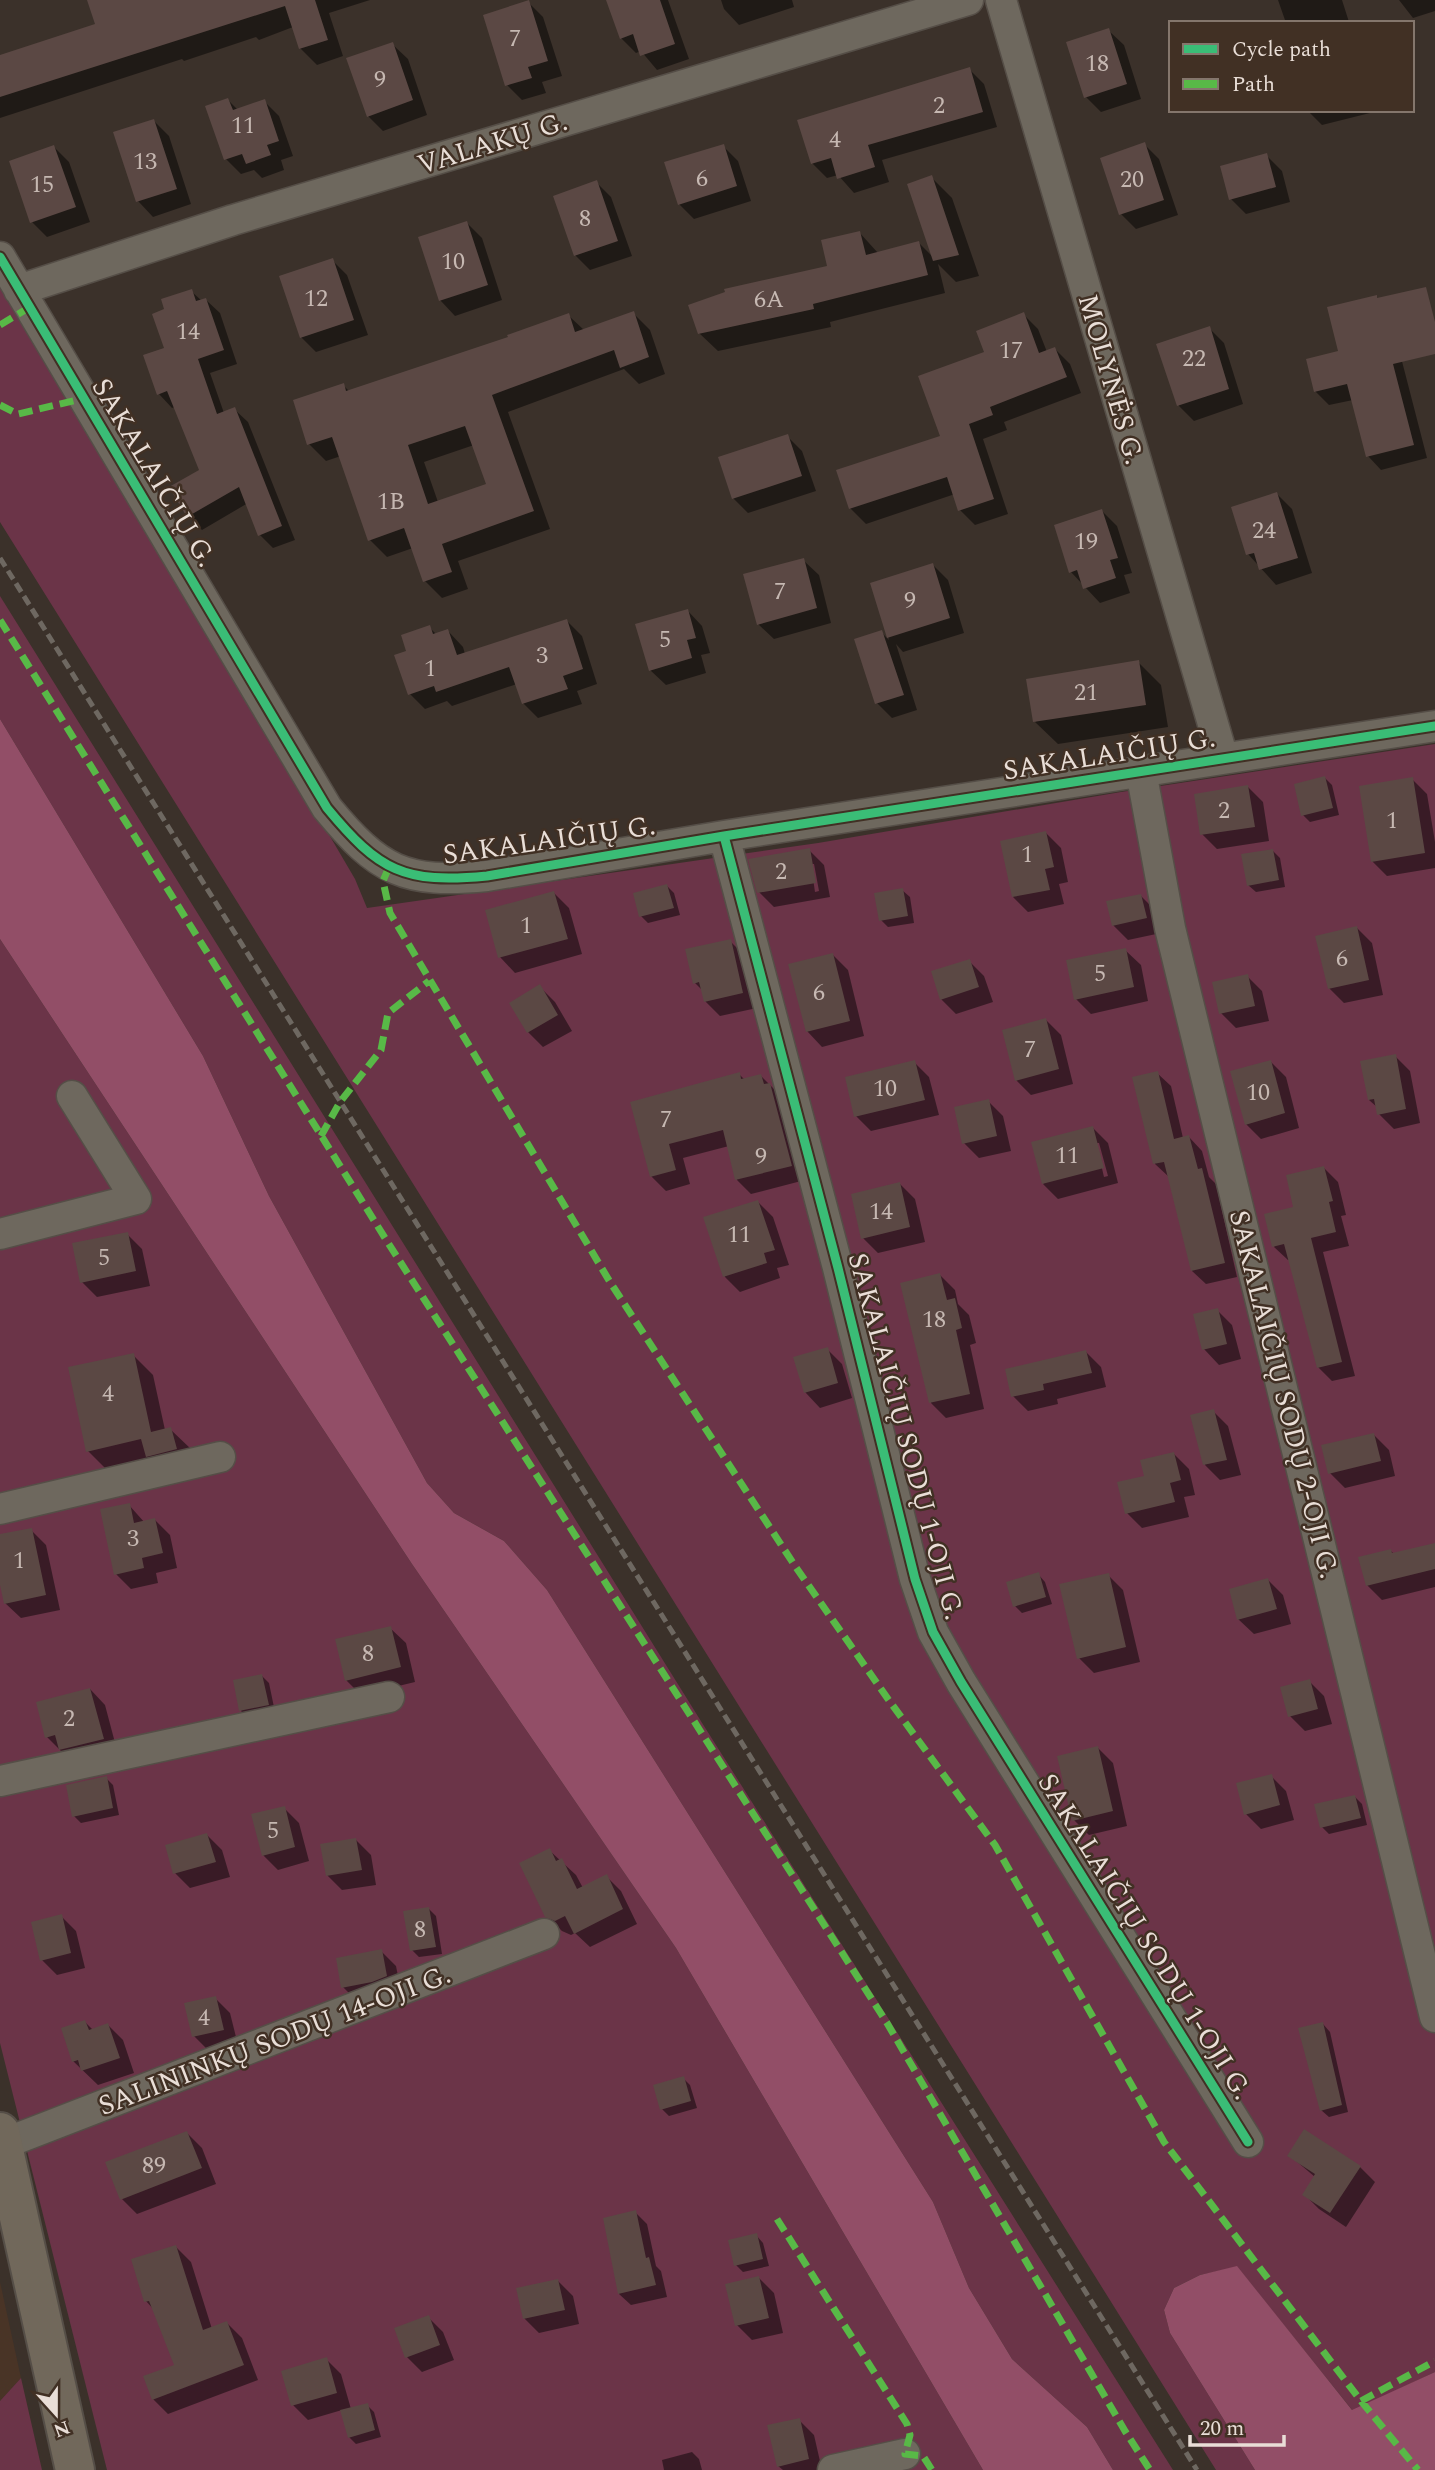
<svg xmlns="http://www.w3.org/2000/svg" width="1435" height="2470" font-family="Spectral,serif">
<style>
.built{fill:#493426}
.green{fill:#6b3448}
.forest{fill:#924e67}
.shadow{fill:#0007;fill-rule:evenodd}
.building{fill:#5b4844;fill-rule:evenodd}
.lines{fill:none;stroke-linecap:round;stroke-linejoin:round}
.minor-casing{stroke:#554e47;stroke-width:33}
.major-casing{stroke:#554e47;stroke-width:42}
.minor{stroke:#6e685e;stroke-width:30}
.major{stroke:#71685b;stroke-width:38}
.rail{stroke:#6e6861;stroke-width:5;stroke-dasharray:10 5;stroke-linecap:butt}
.quiet{stroke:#58b947;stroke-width:7;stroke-dasharray:14 7;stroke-linecap:butt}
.cycleway-casing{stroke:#413024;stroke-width:13}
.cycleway{stroke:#3abd76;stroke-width:9}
.labels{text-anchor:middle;stroke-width:5;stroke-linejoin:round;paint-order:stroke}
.number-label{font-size:24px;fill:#c6b8b2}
.street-label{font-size:28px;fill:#e9ded7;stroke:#413024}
</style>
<rect width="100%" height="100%" fill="#3b312a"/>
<path class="built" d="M0,2282L21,2378L0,2401Z"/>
<path class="green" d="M0,273L355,879L367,908L818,843L1121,792L1435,744V2372L1353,2411L1237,2267L1200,2275L1174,2288L1164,2310L1170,2333L1255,2470H1216L0,522Z
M0,596L704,1726L1173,2470H1113L1087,2427L1012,2359L969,2288L933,2202L547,1590L504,1541L454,1513L427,1483L269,1196L203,1056L0,719Z
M0,939L412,1564L676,1948L983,2470H107L0,2043Z
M21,2378L42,2470H0V2401Z"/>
<path class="forest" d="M0,719L203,1056L269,1196L427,1483L454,1513L504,1541L547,1590L933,2202L969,2288L1012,2359L1087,2427L1113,2470H983L676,1948L412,1564L0,939Z
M1237,2266L1352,2410L1435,2372V2470H1255L1170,2333L1164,2310L1174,2288L1200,2275Z"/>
<path class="shadow" d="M89,0H370L329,13L343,56L317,65L300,48L293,27L259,40L256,37L184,61L182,59L0,118V57L97,25Z
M608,0H668L689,59L657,70L641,51L636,53L621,38Z
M721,0H792L794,7L739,25L724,9Z
M1278,0H1342L1349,22L1286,23Z
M1399,0H1435V11L1413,18Z
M528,2L543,17L562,76L542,82L546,93L522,100L507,85Z
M1108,30L1124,45L1141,99L1101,112L1086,97Z
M392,44L408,59L427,115L383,131L368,116Z
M969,69L984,84L997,127L882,160L889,182L854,193L838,175L827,178L812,163Z
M228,100L238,110L264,101L279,116L293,156L281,160L284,170L262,178L254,170L241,174L226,159Z
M1307,110H1382L1322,125Z
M154,121L169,136L191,204L153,217L138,201Z
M1144,144L1159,159L1178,215L1136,229L1121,214Z
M723,146L738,161L751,201L694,219L679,204Z
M54,147L69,162L90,222L47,237L32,222L11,162Z
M1266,155L1282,171L1290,202L1246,214L1231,199Z
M931,177L952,198L979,276L956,282L938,264L945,293L830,322L831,327L718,351L699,333L829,268L859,232L878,253L919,243L934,258Z
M596,182L611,197L632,256L590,270L575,255Z
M467,223L482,238L502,300L455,316L440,300Z
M332,260L347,275L368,335L316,352L301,337Z
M191,291L202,301L206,300L220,313L237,364L210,373L224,413L234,409L248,422L295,540L273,548L260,535L248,503L202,530L188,516L201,471L175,407L172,408L159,394L166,349L167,310Z
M1389,311L1427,458L1381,470L1368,456L1353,400L1329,405L1315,391L1340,352Z
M633,313L650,330L665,374L639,384L624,369L508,412L550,529L458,561L468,589L442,598L425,581L413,548L387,557L370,540L341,456L326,461L309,444L343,385L350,392L510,338L568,315L584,330ZM474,445L488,485L438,502L424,462Z
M1023,314L1038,329L1047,352L1055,349L1070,364L1081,393L1004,422L1007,430L983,439L1008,514L975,525L960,510L955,494L866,524L850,508L942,437L987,353Z
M1209,328L1224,343L1243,404L1194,421L1179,406L1158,345Z
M787,436L802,451L816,491L748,513L733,498Z
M1277,494L1292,509L1312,573L1276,585L1248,554Z
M1102,511L1117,526L1132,573L1124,575L1130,593L1100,603L1071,572Z
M803,560L819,575L831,623L774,639L758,624Z
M933,565L948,580L964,633L903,652L896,644L917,710L892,718L877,703L881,632L889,640L872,584Z
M687,610L702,626L710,653L701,655L706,673L666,685L650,670Z
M567,621L582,636L597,684L577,691L582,704L538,718L523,703L517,684L452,706L447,701L425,709L410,694L409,652L429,627L437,635L448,631L463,647L465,654Z
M1138,662L1161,685L1168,727L1058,744L1035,722Z
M1325,778L1332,785L1339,815L1310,822L1303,815Z
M1412,779L1427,794L1435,842V868L1387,876L1372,861Z
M1248,787L1263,802L1269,841L1217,849L1202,834Z
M1046,833L1061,848L1068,882L1059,884L1064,904L1028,912L1013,897Z
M809,850L824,865L830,897L774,907L759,892ZM811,864H814L819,891L815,892Z
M1273,851L1280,858L1285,887L1256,892L1248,885Z
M667,886L674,893L680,915L648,923L641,916Z
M902,890L910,897L914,923L888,927L881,920Z
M554,893L569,908L582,954L515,973L500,957Z
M1141,896L1156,911L1161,933L1128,940L1113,925Z
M1357,928L1372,943L1383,995L1344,1003L1329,988Z
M730,941L745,956L757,1008L720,1016L705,1001L703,991L695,983Z
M1125,950L1141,965L1148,1001L1091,1014L1076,999Z
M833,955L848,970L864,1036L822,1047L807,1031Z
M969,961L984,976L993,1002L956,1014L941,999Z
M1247,976L1262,991L1269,1021L1236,1028L1221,1013Z
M540,987L555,1002L572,1031L543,1047L528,1032L511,1003Z
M1046,1020L1061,1035L1073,1084L1031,1095L1016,1080Z
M1395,1056L1410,1071L1420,1123L1394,1129L1379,1114L1378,1108L1369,1100Z
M914,1062L929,1077L939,1115L871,1131L856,1116Z
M1271,1062L1286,1077L1299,1128L1261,1139L1246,1124Z
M1157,1073L1171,1086L1183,1138L1189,1137L1202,1151L1209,1177L1216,1184L1237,1277L1206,1284L1192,1271L1169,1177L1155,1164Z
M739,1074L745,1080L761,1076L784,1099L805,1180L751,1194L737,1180L729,1146L683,1158L690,1184L666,1191L651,1176L632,1103Z
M988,1101L1003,1116L1011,1151L979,1158L964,1143Z
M1093,1128L1108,1143L1118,1183L1058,1199L1043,1184ZM1096,1143H1099L1108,1176L1104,1177Z
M1324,1168L1338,1182L1346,1215L1341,1216L1349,1246L1323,1252L1355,1376L1332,1381L1318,1367L1290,1260H1288L1274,1247L1295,1208Z
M900,1184L915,1199L925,1242L878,1253L863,1238Z
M758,1202L773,1217L789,1265L777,1268L780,1278L740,1292L725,1277L706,1219Z
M127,1234L142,1249L150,1286L97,1297L82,1282Z
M940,1275L955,1290L958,1304L969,1315L976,1343L970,1345L984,1409L946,1418L931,1403Z
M1217,1310L1232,1325L1241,1359L1219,1365L1204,1349Z
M827,1349L842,1364L852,1398L820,1408L805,1392Z
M1086,1352L1101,1367L1106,1387L1057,1399L1058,1404L1028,1411L1013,1396Z
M133,1355L153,1375L165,1430L170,1429L191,1449L108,1471L88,1451Z
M1213,1411L1228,1426L1241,1475L1220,1480L1205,1465Z
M1374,1435L1389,1450L1395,1476L1345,1488L1330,1473Z
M1174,1454L1189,1469L1195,1495L1184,1497L1189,1517L1142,1528L1127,1513L1146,1477Z
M129,1505L145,1523L155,1520L170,1535L177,1568L156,1573L158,1583L131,1589L116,1574Z
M31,1530L46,1545L60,1610L21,1618L5,1603L0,1577V1536Z
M1435,1544V1587L1382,1600L1367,1585L1391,1551L1395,1555Z
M1038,1574L1045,1582L1052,1604L1022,1613L1015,1606Z
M1108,1575L1123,1590L1140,1662L1094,1673L1079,1658Z
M1268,1580L1283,1595L1291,1624L1254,1634L1238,1619Z
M390,1628L406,1643L415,1682L361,1695L346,1680Z
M262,1676L269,1683L275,1712L248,1718L241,1711Z
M1309,1681L1324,1696L1332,1724L1305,1731L1290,1716Z
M90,1689L105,1705L118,1754L75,1765L47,1737Z
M1098,1748L1113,1763L1127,1826L1089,1835L1074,1820Z
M1271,1776L1286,1791L1294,1820L1261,1829L1246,1814Z
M106,1778L113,1785L119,1815L81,1823L74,1816Z
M1354,1796L1362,1804L1367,1825L1329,1834L1322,1827Z
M284,1808L299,1823L309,1861L278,1870L263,1855Z
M207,1835L222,1850L230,1877L190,1888L175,1873Z
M356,1840L371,1855L376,1885L342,1890L327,1875Z
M549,1850L576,1875L583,1888L606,1876L621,1891L637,1924L590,1947L575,1933L571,1935L562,1931L547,1916Z
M429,1909L436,1916L442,1954L419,1957L412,1950Z
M61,1916L76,1931L85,1968L57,1975L42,1960Z
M381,1951L396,1966L401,1991L358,2002L343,1987Z
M215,1998L230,2013L238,2045L209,2051L194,2036Z
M85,2022L93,2030L108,2025L123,2040L134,2073L98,2085L73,2061Z
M1323,2024L1330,2032L1348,2112L1329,2117L1321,2110Z
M683,2078L690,2085L697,2108L669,2116L662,2109Z
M187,2133L202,2148L216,2184L137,2214L122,2199L108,2163Z
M1289,2155L1360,2167L1375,2182L1346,2227L1319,2209L1304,2194L1315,2177Z
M635,2212L647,2224L656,2266L661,2271L667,2297L631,2305L619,2294Z
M756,2235L763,2243L769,2266L743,2272L736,2265Z
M176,2247L191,2262L212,2329L227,2323L242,2338L258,2380L168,2414L153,2399L176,2366L155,2311L146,2301Z
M759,2278L774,2293L783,2333L752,2340L737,2325Z
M558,2281L573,2296L579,2324L539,2333L524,2318Z
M428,2317L443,2332L454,2360L422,2372L407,2357Z
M326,2359L341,2374L351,2409L367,2405L374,2412L381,2437L356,2444L349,2437L342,2410L308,2420L293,2405Z
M799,2420L814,2435L822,2470H783L778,2466Z
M692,2452L699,2459L702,2470H664L662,2460Z"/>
<path class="building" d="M87,0H315L328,40L299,49L285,6L0,97V55L95,24Z
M529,0L548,61L528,67L532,78L505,86L483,15Z
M606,0H660L675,44L640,56L633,34L620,39Z
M1109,28L1127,84L1084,98L1066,42Z
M393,42L413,100L367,117L346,58Z
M970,67L983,112L868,145L875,167L837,179L831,158L811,164L797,120Z
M228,98L233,110L265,99L279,141L267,145L271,155L246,164L242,154L224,160L205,106Z
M154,119L177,189L136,202L113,132Z
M1145,142L1164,200L1119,215L1100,158Z
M724,144L737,186L678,205L664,162Z
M54,145L76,207L30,223L9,161Z
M1267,153L1276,187L1229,200L1220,166Z
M932,175L959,255L933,261L907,184Z
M597,180L618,241L574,256L553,196Z
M467,221L488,285L439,301L418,237Z
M860,231L866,255L919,241L928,275L813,304L814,309L698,334L688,305L725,292L724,289L827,266L821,240Z
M333,258L354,320L300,338L279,276Z
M1426,287L1435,322V354L1393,364L1414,445L1366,457L1347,384L1314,392L1306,359L1338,351L1327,307L1377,295V298Z
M192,289L196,301L206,298L224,350L198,359L217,414L235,407L282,526L258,536L239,487L187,517L169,487L199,470L167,391L157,395L143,355L164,348L152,314L164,309L161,299Z
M634,311L649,357L620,368L614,350L492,395L534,511L442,544L452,572L423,582L404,528L368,541L332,437L307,445L293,400L344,383L346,391L508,337L507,335L569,313L575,332ZM465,426L486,484L428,504L408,445Z
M1024,312L1039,353L1055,347L1067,377L990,407L993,415L969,424L994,499L958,511L947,477L849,509L836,470L940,436L918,376L984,352L976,331Z
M1210,326L1229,389L1177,406L1156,344Z
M788,434L802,476L732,499L718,457Z
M1277,492L1298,558L1259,570L1254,553L1246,555L1231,507Z
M1102,509L1118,558L1110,560L1116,578L1083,589L1077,570L1069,573L1054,525Z
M804,558L817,608L757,625L743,574Z
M933,563L950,618L887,638L870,583Z
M688,609L696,638L687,640L692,658L649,671L635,624Z
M567,619L583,669L563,676L568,689L522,704L509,667L436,692L434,686L408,695L394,655L406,651L401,635L430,625L433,634L448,629L457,655Z
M882,630L904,695L875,704L854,639Z
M1139,660L1146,705L1033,722L1026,679Z
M1325,776L1333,808L1301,816L1294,784Z
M1413,777L1425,853L1371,862L1359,786Z
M1248,785L1255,827L1200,835L1194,794Z
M1046,831L1054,867L1045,869L1050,890L1012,897L1000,841Z
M810,848L816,883L757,893L748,859Z
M1273,849L1279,880L1247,886L1241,854Z
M667,884L674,908L639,917L633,893Z
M903,888L908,916L879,921L874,893Z
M554,891L568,939L498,958L485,910Z
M1141,894L1147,918L1112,926L1106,901Z
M1357,926L1369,980L1328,989L1315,936Z
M731,939L743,993L704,1002L699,982L693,984L685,949Z
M1126,948L1134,987L1074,1000L1066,960Z
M833,953L850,1021L806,1032L788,964Z
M970,959L979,987L940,1000L931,971Z
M1248,974L1255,1006L1219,1014L1212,982Z
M540,984L558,1015L527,1033L509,1003Z
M1046,1018L1059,1069L1015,1081L1002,1030Z
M1396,1054L1406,1109L1377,1115L1374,1099L1368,1100L1360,1061Z
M915,1060L925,1100L854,1117L845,1077Z
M1271,1060L1285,1113L1245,1125L1230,1071Z
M1158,1071L1174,1139L1189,1135L1198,1169L1202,1168L1225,1263L1191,1271L1164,1162L1153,1164L1132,1077Z
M740,1072L741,1079L761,1074L764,1084L770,1083L792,1166L735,1180L723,1130L669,1144L676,1170L650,1177L630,1102Z
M989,1099L997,1136L962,1144L954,1107Z
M1093,1126L1104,1168L1042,1184L1031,1142Z
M1324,1166L1333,1201L1329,1202L1336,1232L1311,1238L1342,1362L1317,1368L1284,1244L1272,1247L1264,1214L1293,1207L1286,1175Z
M900,1182L910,1227L861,1239L851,1194Z
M758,1200L775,1250L764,1253L767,1263L723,1277L703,1217Z
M128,1232L136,1271L80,1283L72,1243Z
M940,1273L947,1300L955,1298L962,1328L956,1330L970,1394L929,1403L900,1283Z
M1218,1308L1227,1344L1202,1350L1193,1314Z
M828,1347L838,1383L804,1393L793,1357Z
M1086,1350L1092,1373L1043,1384L1044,1390L1011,1397L1005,1369Z
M134,1353L151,1432L171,1427L177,1449L146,1457L141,1439L86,1452L68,1367Z
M1214,1409L1227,1460L1203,1465L1190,1415Z
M1374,1433L1381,1461L1328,1474L1321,1445Z
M1174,1452L1181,1480L1170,1483L1175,1502L1125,1514L1117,1482L1144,1476L1140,1460Z
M130,1503L134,1523L155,1518L163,1553L142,1558L144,1568L114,1575L100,1509Z
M32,1528L46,1595L4,1604L0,1585V1534Z
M1435,1543V1569L1366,1586L1358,1557L1391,1549L1392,1553Z
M1039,1572L1046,1597L1013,1607L1006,1582Z
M1109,1573L1126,1647L1077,1659L1059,1584Z
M1268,1578L1277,1609L1237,1620L1229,1589Z
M391,1626L401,1667L345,1681L335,1639Z
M262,1674L269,1705L239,1711L233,1680Z
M1310,1679L1318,1709L1288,1717L1280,1687Z
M90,1688L104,1739L59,1750L55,1735L45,1738L36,1702Z
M1098,1746L1113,1811L1072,1821L1057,1756Z
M1272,1774L1280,1805L1244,1815L1236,1783Z
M107,1776L113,1808L72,1817L66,1785Z
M1355,1795L1361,1818L1320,1828L1314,1804Z
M285,1806L295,1847L262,1856L251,1814Z
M207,1833L216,1862L173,1874L165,1845Z
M356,1838L362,1870L326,1876L320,1844Z
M550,1848L556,1861L562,1858L577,1889L607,1874L623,1909L574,1934L565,1916L555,1921L545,1917L519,1863Z
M429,1907L436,1947L410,1951L403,1911Z
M62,1914L71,1953L40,1961L31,1922Z
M382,1949L387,1976L372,1982L341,1988L336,1958Z
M216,1996L224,2030L192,2037L184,2003Z
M85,2020L89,2030L108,2023L120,2058L81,2071L78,2060L72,2062L61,2028Z
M1323,2022L1342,2105L1320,2111L1298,2028Z
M684,2076L691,2101L660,2110L653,2085Z
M1304,2129L1361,2166L1330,2213L1302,2195L1315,2174L1287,2156Z
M187,2131L202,2168L120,2200L105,2162Z
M636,2210L646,2258L649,2257L656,2285L618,2294L603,2218Z
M757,2233L763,2259L734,2266L728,2240Z
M176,2245L203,2330L227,2321L244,2365L152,2400L143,2376L174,2365L149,2301L144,2302L131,2259Z
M759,2276L769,2318L735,2326L725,2284Z
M558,2279L565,2310L523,2319L516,2288Z
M429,2315L440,2345L405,2358L394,2328Z
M327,2357L337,2393L291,2406L281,2371Z
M368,2403L375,2430L348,2438L340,2410Z
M800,2418L809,2459L777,2467L767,2425Z"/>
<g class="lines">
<g class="minor-casing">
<path id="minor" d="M1001,0L1223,758
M0,257L327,808C379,871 404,884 487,876L724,836L1435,726
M19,290L233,220L968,0
M1141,771L1170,928L1435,2017
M724,836L838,1268L915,1579L933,1632L961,1682L1248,2142
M0,1234L136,1199L72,1096
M0,1509L220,1457
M0,1781L389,1697
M3,2144L544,1934
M833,2470L905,2454"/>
</g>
<g class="major-casing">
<path id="major" d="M0,2132L75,2470"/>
</g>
<use href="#minor" class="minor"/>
<use href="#major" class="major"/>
<path class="rail" d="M0,558L1197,2470"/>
<path class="quiet" d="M0,325L30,307
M0,405L18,414L85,398
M0,620L385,1238L887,2023L1125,2431L1150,2470
M389,867L383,881L390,913L610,1282L795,1566L888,1699L995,1845L1164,2142L1361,2401L1418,2470
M321,1136L340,1102L381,1050L388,1013L429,981
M777,2219L907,2424L910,2435L905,2454L923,2456L932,2470
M1361,2401L1435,2361"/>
<g class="cycleway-casing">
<path id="cycleway" d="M0,257L327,808C379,871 404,884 487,876L724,836L1435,726
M724,836L838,1268L915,1579L933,1632L961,1682L1248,2142"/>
</g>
<use href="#cycleway" class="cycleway"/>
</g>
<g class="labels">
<g class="number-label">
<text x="515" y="46">7</text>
<text x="1097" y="71">18</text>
<text x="380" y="87">9</text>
<text x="939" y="113">2</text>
<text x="243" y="133">11</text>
<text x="835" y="147">4</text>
<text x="145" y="169">13</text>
<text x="702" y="186">6</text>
<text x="1132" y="187">20</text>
<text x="42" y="192">15</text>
<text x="585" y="226">8</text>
<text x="453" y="269">10</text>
<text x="316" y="306">12</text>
<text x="769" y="307">6A</text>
<text x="188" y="339">14</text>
<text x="1011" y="358">17</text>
<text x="1194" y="366">22</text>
<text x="391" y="509">1B</text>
<text x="1264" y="538">24</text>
<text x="1086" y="549">19</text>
<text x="780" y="599">7</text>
<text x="910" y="608">9</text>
<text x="665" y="647">5</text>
<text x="542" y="663">3</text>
<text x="430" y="676">1</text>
<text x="1086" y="700">21</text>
<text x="1224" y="818">2</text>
<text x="1392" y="828">1</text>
<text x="1027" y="862">1</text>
<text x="781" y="879">2</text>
<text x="526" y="933">1</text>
<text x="1342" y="966">6</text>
<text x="1100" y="981">5</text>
<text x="819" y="1000">6</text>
<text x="1030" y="1057">7</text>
<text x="885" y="1096">10</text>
<text x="1258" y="1100">10</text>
<text x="666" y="1127">7</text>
<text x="1067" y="1163">11</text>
<text x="761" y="1164">9</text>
<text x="881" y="1219">14</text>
<text x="739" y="1242">11</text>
<text x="104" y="1265">5</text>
<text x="934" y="1327">18</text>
<text x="108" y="1401">4</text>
<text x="133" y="1546">3</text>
<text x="19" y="1568">1</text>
<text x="368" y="1661">8</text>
<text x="69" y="1726">2</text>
<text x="273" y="1838">5</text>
<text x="420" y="1937">8</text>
<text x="204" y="2025">4</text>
<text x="154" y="2173">89</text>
</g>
<g class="street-label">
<text transform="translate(492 142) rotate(-17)" y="10">VALAKŲ G.</text>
<text transform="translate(1112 379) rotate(74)" y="10">MOLYNĖS G.</text>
<text transform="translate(155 472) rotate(59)" y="10">SAKALAIČIŲ G.</text>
<text transform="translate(1109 753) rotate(-9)" y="10">SAKALAIČIŲ G.</text>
<text transform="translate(549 839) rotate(-8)" y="10">SAKALAIČIŲ G.</text>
<text transform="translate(1285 1394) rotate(76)" y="10">SAKALAIČIŲ SODŲ 2-OJI G.</text>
<text transform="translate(907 1436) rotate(75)" y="10">SAKALAIČIŲ SODŲ 1-OJI G.</text>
<text transform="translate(1146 1936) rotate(58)" y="10">SAKALAIČIŲ SODŲ 1-OJI G.</text>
<text transform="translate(274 2039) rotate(-21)" y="10">SALININKŲ SODŲ 14-OJI G.</text>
</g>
</g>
<rect x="1169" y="21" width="245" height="91" fill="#413024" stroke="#84766c" stroke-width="2"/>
<rect x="1183" y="44" width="35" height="10" fill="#3abd76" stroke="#84766c" stroke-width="2"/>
<text x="1232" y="56" font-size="21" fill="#e9ded7">Cycle path</text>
<rect x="1183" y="79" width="35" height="10" fill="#58b947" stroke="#84766c" stroke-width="2"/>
<text x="1232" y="91" font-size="21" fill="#e9ded7">Path</text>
<g transform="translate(56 2414) rotate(159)" stroke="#413024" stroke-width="5" paint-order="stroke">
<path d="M0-5L12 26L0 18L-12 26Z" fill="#e9ded7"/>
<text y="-10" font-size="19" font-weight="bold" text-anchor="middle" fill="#e9ded7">N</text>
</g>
<path d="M1190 2435v10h94v-10" fill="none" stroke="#e9ded7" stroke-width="3.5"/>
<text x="1200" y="2435" font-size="21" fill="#e9ded7" stroke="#413024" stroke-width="5" paint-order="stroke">20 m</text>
</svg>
